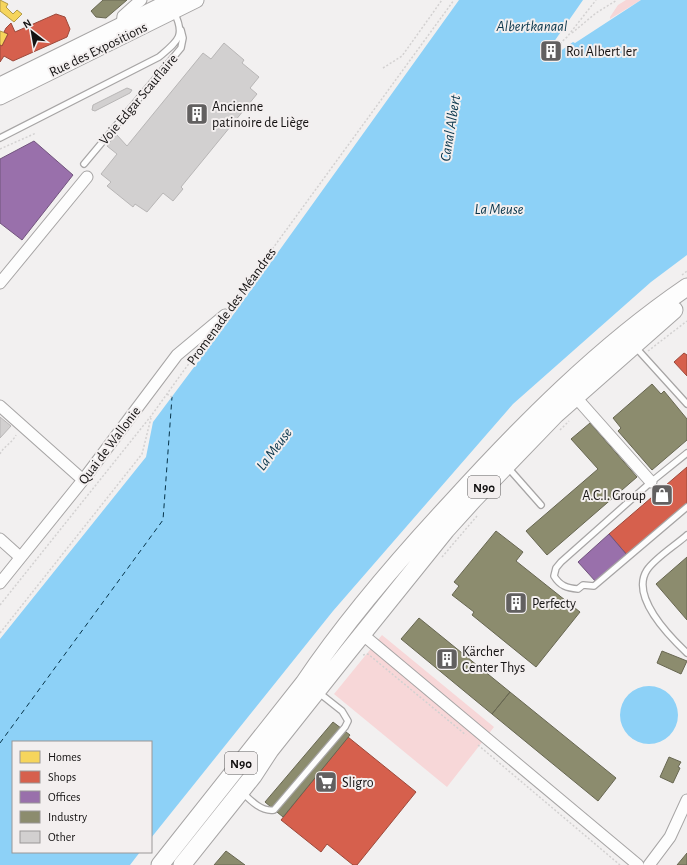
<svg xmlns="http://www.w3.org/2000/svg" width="687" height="865" font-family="'Alegreya Sans',sans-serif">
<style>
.green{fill:#f7d7d8}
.water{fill:#8dd1f7}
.homes{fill:#f6d55c;stroke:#b29a46}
.shops{fill:#d6604d;stroke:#9c493b}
.offices{fill:#9970ab;stroke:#71547d}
.industry{fill:#8c8c6e;stroke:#686752}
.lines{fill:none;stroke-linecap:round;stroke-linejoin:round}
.ferry{stroke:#07344a;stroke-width:1;stroke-dasharray:5 4;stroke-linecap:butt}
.building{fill:#d2d0d0;stroke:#b8b6b6}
.lane-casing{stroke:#a7a5a5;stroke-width:8}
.street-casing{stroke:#a7a5a5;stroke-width:13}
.secondary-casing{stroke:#a7a5a5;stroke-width:17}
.primary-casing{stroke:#a7a5a5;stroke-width:19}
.path{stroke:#d3d1d1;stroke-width:1.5;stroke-dasharray:2 2;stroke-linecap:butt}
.lane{stroke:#fdfdfd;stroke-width:5.5}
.street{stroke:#fdfdfd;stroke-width:11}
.secondary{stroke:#fdfdfd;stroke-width:15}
.primary{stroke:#fdfdfd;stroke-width:17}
.labels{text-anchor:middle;stroke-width:4;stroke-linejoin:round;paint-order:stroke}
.shield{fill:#f3efef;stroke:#575454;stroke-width:1}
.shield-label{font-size:13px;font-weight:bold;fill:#141212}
.street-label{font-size:14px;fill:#141212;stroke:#f3efef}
.poi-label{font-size:14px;fill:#141212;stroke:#f3efef;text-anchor:start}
.water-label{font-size:15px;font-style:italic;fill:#07344a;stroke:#f3efef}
</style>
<rect width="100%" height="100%" fill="#f2f0f0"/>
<path class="green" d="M626,0H641L610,19V17L618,5Z
M382,635L494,727L447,787L334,694Z"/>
<path class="water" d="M459,0H583L542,59L543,61L555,55L573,42L575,43L641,0H687V255L651,282L513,404L333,611L151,838V742H13V852H140L130,865H0V639L146,457L153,422L233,315Z
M620 715a29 29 0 1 1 58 0a29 29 0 1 1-58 0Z"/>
<path class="homes" d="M0,0L8,4L6,7L13,14L17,10L22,14L14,22L0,11Z
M0,31L8,34L2,46L0,45Z"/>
<path class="shops" d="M56,14L65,17L70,29L67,37L13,61L4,56L0,62V45L2,46L8,34L4,32L6,28L11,23L15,32Z
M684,353L687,355V376L674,362Z
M687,467V503L627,555L609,534Z
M348,737L416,792L357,865H353L327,844L321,852L281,820Z"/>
<path class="offices" d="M34,141L73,175L22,240L0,223V159Z
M609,534L627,555L596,582L578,562Z"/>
<path class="industry" d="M103,0H127L106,18L96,17L91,11Z
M652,384L661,394L664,391L687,419V440L652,470L618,431L621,428L613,418Z
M590,423L637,477L547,555L526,531L598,469L571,439Z
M496,531L523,552L516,561L580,612L536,667L472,615L474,612L452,595L459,586L454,582Z
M687,557V620L656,584Z
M419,618L510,692L492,714L401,639Z
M662,651L687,661L681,674L657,663Z
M510,692L616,778L598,801L492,714Z
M333,722L350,735L283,817L265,802Z
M669,757L681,762L678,767L680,768L673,783L660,777Z
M226,851L245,865H214Z
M687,853V865H677Z"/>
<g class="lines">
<path class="ferry" d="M0,743L163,520L172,397"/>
</g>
<path class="building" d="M224,43L244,60L242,63L259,77L250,88L257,94L181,187L183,189L173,201L163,193L147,212L135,204L133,207L107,186L111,182L101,174L117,154L107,146L116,134L127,146L203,53L211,59Z
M127,88L132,90L130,93L95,111L92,110L93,105Z
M0,417L11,426L0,438Z"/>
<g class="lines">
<g class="lane-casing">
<path id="lane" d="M0,138L159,57C178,41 186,36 174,12
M84,164L181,48L183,38L181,30
M639,351L687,404
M687,453L651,482L561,562L556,568L554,576C560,586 567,588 578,589L583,585L594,586L687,507
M511,471L541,505
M687,535C676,545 655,558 647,570C630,596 669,636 687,653
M243,793C251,801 262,812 274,810L345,727L348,721L342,711L318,692"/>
</g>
<g class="street-casing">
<path id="street" d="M122,25L123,16L141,0
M0,283L87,177
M580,402L651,482
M0,406L83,480
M0,539L20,557
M0,583L83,480L177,355L225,315
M362,634L638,865
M649,865L670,837L687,800"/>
</g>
<g class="secondary-casing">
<path id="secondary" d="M0,85L172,0
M0,97L196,0"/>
</g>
<g class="primary-casing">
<path id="primary" d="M160,865L304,683C347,619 399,559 451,503C523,424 599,347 687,287
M182,865L253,776L270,750L347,653L446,530L474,499L556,414L674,310"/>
</g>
<path class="path" d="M572,33L596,13L617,0
M554,49L567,37L596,0
M383,68L402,56L442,0
M0,149L36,133
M682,275L687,271
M230,307L454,0
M648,351L687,321
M167,394L172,397
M560,430L569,421
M0,454C3,447 12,443 16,435
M442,557L477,516
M0,605L151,416L198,351
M0,633L142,454L151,418
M363,655L368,654L466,735
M478,745L620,865"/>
<use href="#lane" class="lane"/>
<use href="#street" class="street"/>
<use href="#secondary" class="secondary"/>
<use href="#primary" class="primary"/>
</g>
<defs>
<g id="building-square" transform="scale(1.15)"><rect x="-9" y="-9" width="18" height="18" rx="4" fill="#626060" stroke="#f3efef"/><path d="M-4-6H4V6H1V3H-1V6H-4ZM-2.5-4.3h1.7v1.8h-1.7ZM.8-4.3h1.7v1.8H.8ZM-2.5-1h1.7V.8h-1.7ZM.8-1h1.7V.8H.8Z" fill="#fff"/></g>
<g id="shop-square" transform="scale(1.15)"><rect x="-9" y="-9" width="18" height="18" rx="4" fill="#626060" stroke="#f3efef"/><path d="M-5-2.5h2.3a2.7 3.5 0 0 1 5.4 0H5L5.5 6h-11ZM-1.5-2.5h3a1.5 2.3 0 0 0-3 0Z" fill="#fff"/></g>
<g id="supermarket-square" transform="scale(1.15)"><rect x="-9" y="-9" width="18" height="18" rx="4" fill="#626060" stroke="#f3efef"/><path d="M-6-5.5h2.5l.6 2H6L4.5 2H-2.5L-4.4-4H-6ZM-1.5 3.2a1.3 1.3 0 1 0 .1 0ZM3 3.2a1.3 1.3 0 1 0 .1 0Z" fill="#fff"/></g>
</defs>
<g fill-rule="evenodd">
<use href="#building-square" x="551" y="51"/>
<use href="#building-square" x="197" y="114"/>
<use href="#shop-square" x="662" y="495"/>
<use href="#building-square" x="516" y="603"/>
<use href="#building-square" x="447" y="659"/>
<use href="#supermarket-square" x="326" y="782"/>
</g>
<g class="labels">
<g class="shield">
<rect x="468" y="476" width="32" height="22" rx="3"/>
<rect x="225" y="752" width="32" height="22" rx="3"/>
</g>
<g class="shield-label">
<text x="484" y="492">N90</text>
<text x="241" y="768">N90</text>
</g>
<g class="street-label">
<text transform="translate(98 49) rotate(-26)" y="5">Rue des Expositions</text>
<text transform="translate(138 99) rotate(-50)" y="5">Voie Edgar Scauflaire</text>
<text transform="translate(231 306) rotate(-54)" y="5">Promenade des Méandres</text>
<text transform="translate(109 445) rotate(-53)" y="5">Quai de Wallonie</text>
</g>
<g class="poi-label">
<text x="566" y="56">Roi Albert Ier</text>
<text x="212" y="111">Ancienne<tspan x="212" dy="16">patinoire de Liège</tspan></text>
<text x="646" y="500" text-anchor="end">A.C.I. Group</text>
<text x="532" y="608">Perfecty</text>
<text x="462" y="656">Kärcher<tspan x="462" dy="16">Center Thys</tspan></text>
<text x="342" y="787">Sligro</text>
</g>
<g class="water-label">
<text x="532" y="31">Albertkanaal</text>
<text transform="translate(450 128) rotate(-81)" y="5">Canal Albert</text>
<text x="499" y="214">La Meuse</text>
<text transform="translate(274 449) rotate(-53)" y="5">La Meuse</text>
</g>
</g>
<rect x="12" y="741" width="140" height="112" fill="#f3efef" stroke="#9a9797"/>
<rect x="20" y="751" width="20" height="12" fill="#f6d55c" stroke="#9a9797"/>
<text x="48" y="761" font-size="12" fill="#141212">Homes</text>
<rect x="20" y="771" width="20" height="12" fill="#d6604d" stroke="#9a9797"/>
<text x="48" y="781" font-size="12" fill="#141212">Shops</text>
<rect x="20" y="791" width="20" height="12" fill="#9970ab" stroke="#9a9797"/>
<text x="48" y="801" font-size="12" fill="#141212">Offices</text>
<rect x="20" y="811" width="20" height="12" fill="#8c8c6e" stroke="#9a9797"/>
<text x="48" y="821" font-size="12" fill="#141212">Industry</text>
<rect x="20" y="831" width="20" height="12" fill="#d2d0d0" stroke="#9a9797"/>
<text x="48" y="841" font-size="12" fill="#141212">Other</text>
<g transform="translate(32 32) rotate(329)" stroke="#f3efef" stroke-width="3" paint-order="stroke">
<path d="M0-3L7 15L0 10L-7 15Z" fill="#141212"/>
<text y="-6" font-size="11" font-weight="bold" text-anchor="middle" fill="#141212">N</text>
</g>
</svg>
